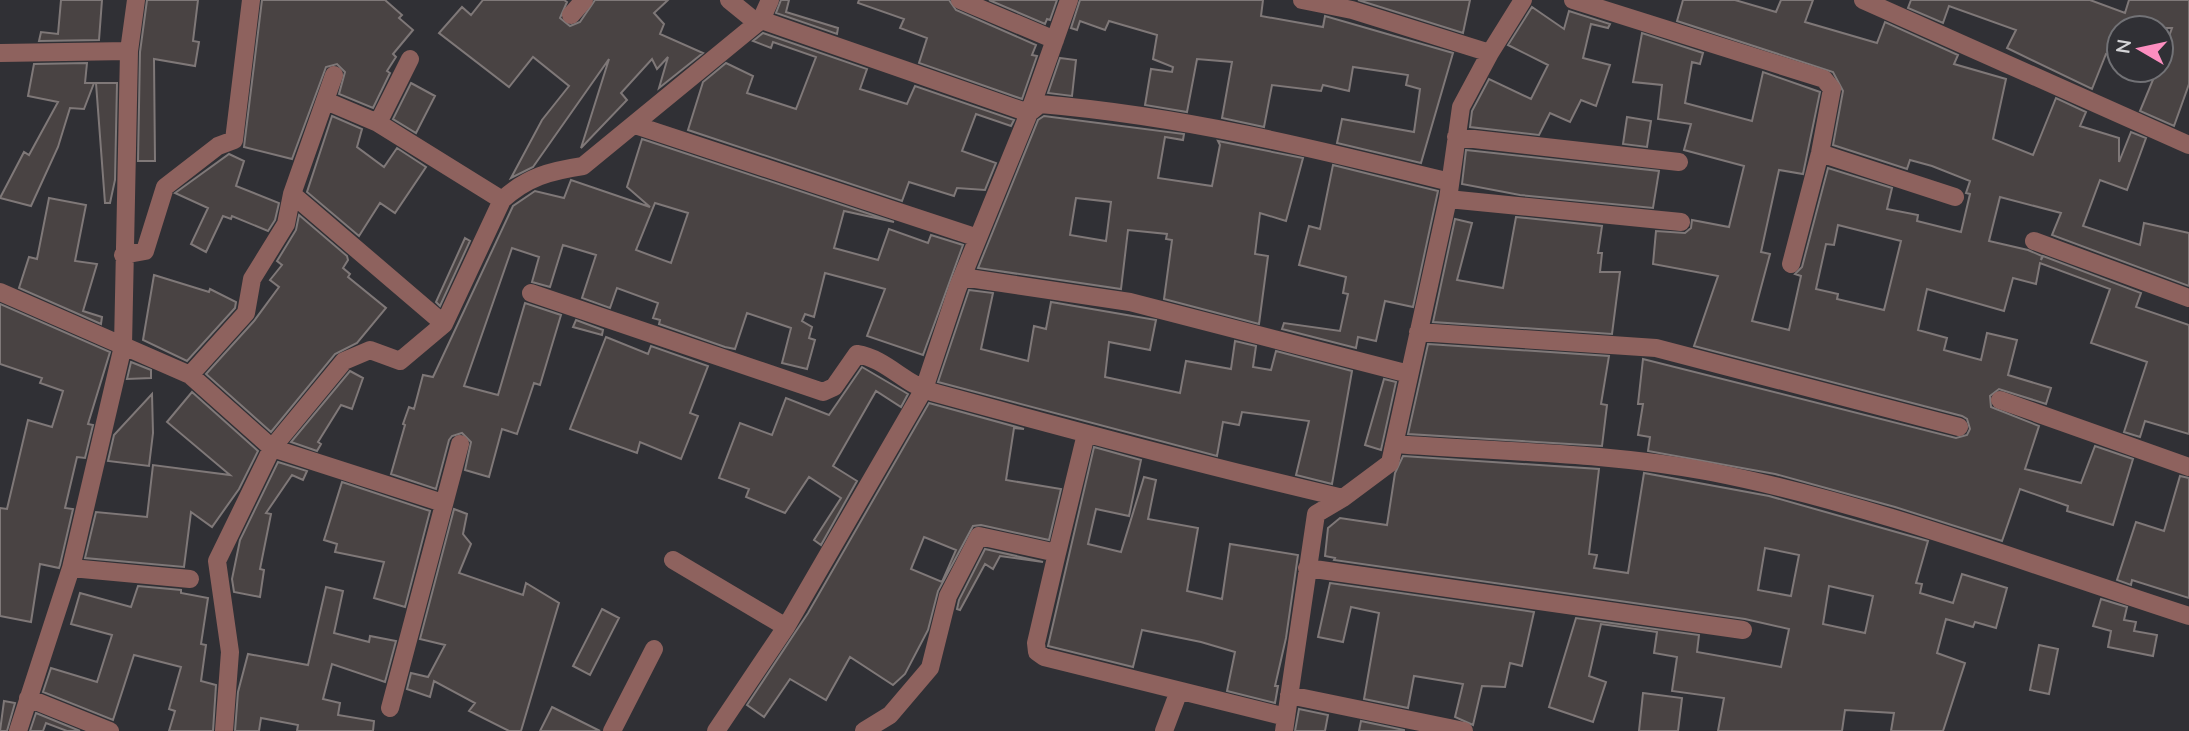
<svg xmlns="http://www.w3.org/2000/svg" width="2189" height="731" font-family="'Nunito Sans',sans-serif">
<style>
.building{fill:#494343;stroke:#7f7878;stroke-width:2;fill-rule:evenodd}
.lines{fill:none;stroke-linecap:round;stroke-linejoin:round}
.minor{stroke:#8e625e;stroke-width:18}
</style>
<rect width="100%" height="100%" fill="#303035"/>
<path class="building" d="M61,0H102L99,40L39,41L41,32L58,34Z
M147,0H198L193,41L199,42L195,66L154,59L155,161H138L140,52Z
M262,0H385L402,15L399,18L413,30L393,54L396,57L387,71L390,73L373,108L339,94L345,72L337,64L326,67L292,159L244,147Z
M483,0H564L567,2L560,18L570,26L580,22L595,0H668L654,13L664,24L660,34L703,53L659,88L668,57L657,69L652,59L621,93L627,100L581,148L609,59L533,167L511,178L542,120L569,86L533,57L509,87L439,33L462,7L471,15Z
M781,0H789L786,12L838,28L837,34L776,13Z
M859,0H949L956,10L1036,45L1032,55L1037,56L1022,99L919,63L927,38L900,28L904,19L858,3Z
M989,0H1057L1050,20L1047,19L1045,24Z
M1080,0H1263L1261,16L1323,27L1325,16L1453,53L1421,163L1337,143L1342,119L1414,132L1420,89L1406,85L1408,75L1353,67L1349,91L1323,85L1321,91L1272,85L1264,127L1222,118L1232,62L1197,59L1187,112L1145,105L1151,69L1172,72L1173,67L1153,59L1157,35L1109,21L1105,30L1080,21L1077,30L1071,28Z
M1358,0H1470L1463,33Z
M1683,0H1735L1776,12L1781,0H1813L1805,22L1877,43L1885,22L1958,55L1954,64L2006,79L1993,139L2033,155L2056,98L2086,112L2080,126L2119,138V162L2131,132L2146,138L2127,190L2100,180L2083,226L2140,245L2144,223L2189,233V286L2052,235L2061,213L2000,197L1989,241L2028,250L2042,256L2041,260L2043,256L2141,293L2136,307L2189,325V434L2145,421L2140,437L2124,432L2147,362L2091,343L2110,289L2040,263L2036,284L2013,278L2004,311L1927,289L1918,330L1947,338L1944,350L1981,360L1987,333L2017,340L2008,375L2051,388L2046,404L1999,389L1990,396L1991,407L2039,426L2025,469L2081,483L2095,446L2133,459L2113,525L2067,511L2068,506L2020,489L2002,541L1895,507L1775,474L1648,451L1650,437L1638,435L1643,404H1638L1643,359L1956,438L1967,435L1970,429L1967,419L1962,416L1694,346L1718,276L1653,264L1656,231L1685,233L1691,228L1692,220L1729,227L1744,166L1684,150L1691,124L1658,119L1662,85L1633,82L1642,33L1703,53L1700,64L1692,62L1685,103L1752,121L1763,72L1820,92L1803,174L1779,170L1761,252L1770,254L1752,321L1789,330L1801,276L1795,274L1802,267L1828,168L1892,188L1887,209L1918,215L1917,221L1961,232L1970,194L1966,193L1970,181L1932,166L1910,160L1907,169L1833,145L1843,91L1833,72L1677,21ZM1838,225L1901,241L1884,310L1837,299L1838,294L1816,289L1826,244L1834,245Z
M1911,0H2090L2125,13L2129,0H2189V84L2174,126L2140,111L2157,70H2161V59L2172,28H2119V59L2106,54L2092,89L2007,48L2016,30L1949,6L1943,23L1908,8Z
M1532,7L1564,29L1569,11L1610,24L1608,28L1591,24L1583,58L1610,65L1596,106L1581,100L1570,122L1550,113L1539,135L1470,127L1472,111L1489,79L1531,99L1548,65L1508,45Z
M763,33L867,69L860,89L907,104L915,86L1014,120L1011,126L976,114L962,151L996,163L985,190L957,188L954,196L909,182L902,201L688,130L703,82L726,63L753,76L747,93L796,109L816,57L773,42L771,48L753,41Z
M1060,58L1076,60L1072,96L1048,93Z
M87,63L85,83H94L84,109L70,108L58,147L31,206L0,198L24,152L29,155L58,102L28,96L34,64Z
M96,83H117L115,180L110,203H105Z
M411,83L435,96L416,133L393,119Z
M332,116L362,129L357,147L384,167L397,148L426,167L395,213L380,203L359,236L307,192Z
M1044,116L1184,134L1183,140L1165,137L1158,178L1212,186L1220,145L1218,141L1303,158L1286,221L1260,213L1255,254L1268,256L1259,324L1164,299L1172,240L1166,239L1167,234L1128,230L1121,289L978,268L1038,120ZM1076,198L1111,202L1106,241L1070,235Z
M1627,117L1651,121L1647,147L1623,144Z
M642,139L894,222L844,211L834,248L878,260L889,229L928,243L931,235L963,245L923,355L867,336L885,289L825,273L814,317L805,314L802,321L812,327L809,338L815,340L807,369L782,363L791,328L747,313L735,349L725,347L659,324L660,320L653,318L658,303L617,288L610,308L582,298L596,255L563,245L550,287L532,282L539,257L512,248L464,386L498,395L525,303L561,315L540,385L534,383L517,434L502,429L489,477L465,470L471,442L462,433L452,436L449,440L436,489L391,474L405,425L403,424L409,407L414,409L423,375L433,377L513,206L535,191L564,198L571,180L650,207L627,187ZM655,203L688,213L671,263L636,250Z
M1466,150L1659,171L1653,208L1520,195L1462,184Z
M229,154L244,161L236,186L279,203L275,220L268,231L232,216L231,219L223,216L206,252L191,244L208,208L175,193Z
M1333,165L1438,191L1413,307L1385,301L1376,341L1358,337L1356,348L1282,329L1284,323L1340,331L1348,294L1343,293L1346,277L1299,265L1309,226L1320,229Z
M49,198L86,205L75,261L97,264L83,311L102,317L101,324L19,288L29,257L37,259Z
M299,215L347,256L348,260L343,268L350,274L348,277L386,308L357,343L335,354L271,432L206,374L254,321L279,287L270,280L282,265L277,261L296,230Z
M1516,217L1602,226L1598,253H1602L1600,272H1620L1612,334L1433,322L1455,219L1472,223L1457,280L1503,288Z
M465,238L470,241L440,306L436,302Z
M154,275L209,292L210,289L236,302L235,308L187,361L143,340Z
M969,290L993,293L981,349L1028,361L1034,326L1046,329L1051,302L1156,320L1150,350L1109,342L1105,377L1180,393L1186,361L1231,369L1235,341L1256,346L1253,367L1271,370L1276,351L1352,371L1332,484L1296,475L1309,421L1242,412L1239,425L1223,422L1217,456L938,382Z
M0,304L110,352L88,424L93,425L85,458L77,457L65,508L73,509L60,565L59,568L40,564L31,622L0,616V508L7,509L28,420L52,427L63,391L40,383L42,378L0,364Z
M576,320L603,330L602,335L573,327Z
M606,337L648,354L651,346L708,366L690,413L698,416L681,459L640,442L637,453L570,429Z
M1428,344L1609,356L1601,404L1607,405L1602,446L1408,434Z
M131,362L151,370V378L127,379Z
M862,367L908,394L901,407L876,391L849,438L833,466L857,481L821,545L814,540L841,498L809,477L785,513L746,497L749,489L719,478L740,423L772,435L786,398L829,415Z
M350,371L363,378L352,409L341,405L318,442L321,444L317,451L291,442Z
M1384,379L1396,382L1381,450L1365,445Z
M192,392L258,451L239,489L212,527L191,512L184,567L85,558L96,512L147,517L153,465L230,475L167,422Z
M152,394L153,433L149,466L108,461L114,435Z
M929,403L1024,429L1014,428L1006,480L1061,489L1049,540L981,525L973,526L938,591L928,630L905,674L893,685L850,657L826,700L790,679L764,717L747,705L808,613ZM924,537L956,550L942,582L911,569Z
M1094,447L1141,460L1129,516L1096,509L1088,544L1121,552L1144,477L1156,480L1148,519L1198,528L1187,591L1222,599L1230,544L1298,555L1286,638L1275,686H1278L1275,703L1227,691L1235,652L1201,642L1142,630L1133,667L1048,646Z
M1403,456L1599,469L1589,554L1597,555L1594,568L1628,573L1644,473L1769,496L1928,541L1916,583L1922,584L1920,593L1953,603L1962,574L2007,588L1996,628L1975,622L1973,627L1946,619L1937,653L1965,663L1943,731H1891L1894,713L1845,710L1842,731H1718L1724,698L1672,691L1677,657L1654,653L1657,632L1601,624L1589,676L1606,682L1593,722L1549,707L1576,618L1699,635L1697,652L1781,667L1789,629L1745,619L1334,560L1335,558L1325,556L1328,528L1340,518L1387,525L1395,473ZM1765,548L1799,555L1791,596L1758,590ZM1829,586L1873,596L1865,633L1823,624Z
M278,462L307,471L303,480L292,475L266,513L271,514L260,569L264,570L260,597L234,592L232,579L240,540Z
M2180,476L2189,478V598L2132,580L2131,585L2117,580L2136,522L2164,531Z
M342,482L430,511L405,607L374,598L384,562L335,552L337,544L324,540Z
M454,509L467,514L463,534L471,544L459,573L523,595L526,583L559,603L521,731H509L469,711L475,703L434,681L430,697L407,689L411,673L428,677L445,645L420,639Z
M985,549L1043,562L1000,556L993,569L985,564L960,610L957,609L959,600Z
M1330,583L1534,612L1522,666L1510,663L1505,687L1482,686L1473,725L1455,717L1463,684L1414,676L1408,708L1364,699L1379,613L1351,607L1343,642L1318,637Z
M138,586L181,590V593L208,598L201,644L206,645L201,681L216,685L213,731H169L175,711L169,709L181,667L134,655L113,720L43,692L51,668L97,682L112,635L71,624L80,593L131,607Z
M326,587L343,591L334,633L369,642L370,636L396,641L385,682L332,664L323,699L340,703L338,715L374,721L373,731H297L298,725L261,718L259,731H235L238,692L248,654L308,665Z
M2101,599L2127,607L2124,620L2136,622L2134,631L2157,635L2153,656L2108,647L2111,631L2093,626Z
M602,609L619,618L590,675L573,666Z
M2039,645L2058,649L2049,694L2030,690Z
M1643,693L1682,698L1678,731H1639Z
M4,701L15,703L7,731H0Z
M552,707L600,731H540Z
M1299,709L1328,715L1325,731H1295Z
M36,713L80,731H67L46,723L43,731H30Z
M1361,721L1404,730V731H1359Z"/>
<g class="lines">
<path class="minor" d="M729,0L756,22
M960,0L1055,40
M1302,0L1352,10L1490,53
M1573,0L1824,79L1832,89L1820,153L1791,264
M1863,0L2189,145
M571,15L584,0
M761,20L1029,113L1040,104C1183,116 1312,148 1450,182
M0,53L129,51
M326,101L378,123L502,200
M378,123L410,59
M635,125L978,238
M1456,137L1679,162
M1820,153L1955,197
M292,194L444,324
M1448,199L1681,222
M2034,241L2189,298
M123,255L145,251L165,187L218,146L234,140L251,0
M962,277L1130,302L1409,374
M0,292L190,375L272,448L443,503
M531,293L823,392L834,387L857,354C887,359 904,384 932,392C1068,429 1205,466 1343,498
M1418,332L1656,348L1959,427
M190,375L246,313L252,279L286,224L292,194L334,75
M2000,400L2189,467
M1394,444C1499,452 1608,452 1711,472C1874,504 2031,565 2189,616
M1057,553L1036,643L1037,652L1044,657L1286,717
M673,560L786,627
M71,568L190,579
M1307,568L1743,630
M1289,695L1464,731
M28,698L110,731
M390,708L460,444
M18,731L71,568L123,346L129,51L136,0
M224,731L230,652L217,561L272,448L344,361L370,350L400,361L444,324L502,200C527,177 550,171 583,166L761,20L770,0
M612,731L654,649
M716,731L786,627L924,389L958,287L1029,113L1069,0
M864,731L890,715L930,668L948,596L979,536L1057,553L1086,434
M1164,731L1179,691
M1284,731L1316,514L1343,498L1390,463L1448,199L1461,107L1490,53L1523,0"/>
</g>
<g transform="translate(2140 49) rotate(279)"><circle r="33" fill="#303035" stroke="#727276" stroke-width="2"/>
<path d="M0-5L12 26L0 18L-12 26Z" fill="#fd8ec0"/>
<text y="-10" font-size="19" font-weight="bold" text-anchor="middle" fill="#d4d4d7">N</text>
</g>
</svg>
